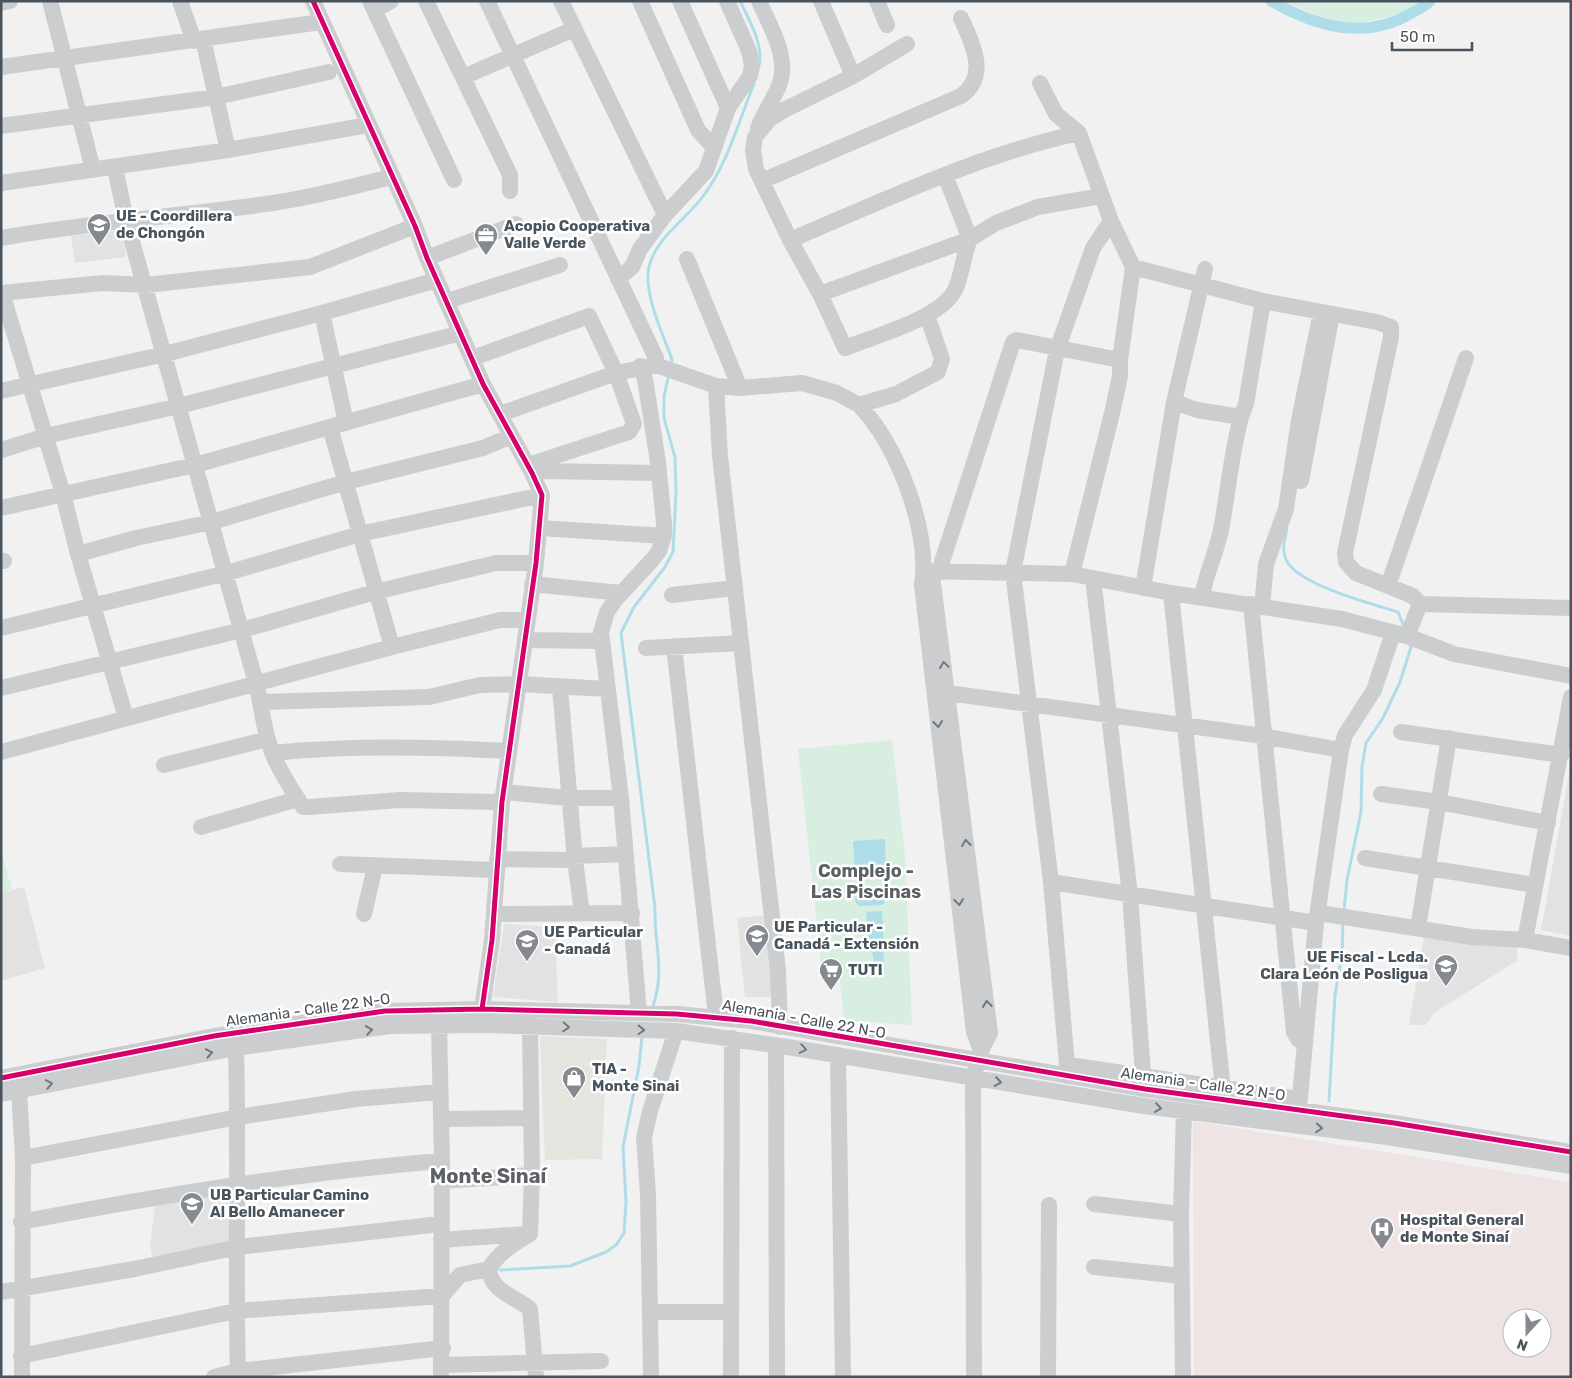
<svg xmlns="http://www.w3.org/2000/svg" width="1572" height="1378" font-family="Rubik,sans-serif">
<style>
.commercial{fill:#e5e4df}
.education{fill:#e3e2e2}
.medical{fill:#eee4e3;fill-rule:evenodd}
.green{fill:#d7eee0}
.water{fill:#aedde9}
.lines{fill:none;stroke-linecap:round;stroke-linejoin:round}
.stream{stroke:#aedde9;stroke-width:3}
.canal{stroke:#aedde9;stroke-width:11}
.minor{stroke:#cbcdcf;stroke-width:16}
.cycleway-casing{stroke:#fff;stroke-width:8}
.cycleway{stroke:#d6006c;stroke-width:5}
.oneway{stroke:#70787e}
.labels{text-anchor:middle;stroke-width:5;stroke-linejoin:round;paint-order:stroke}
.poi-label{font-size:15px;font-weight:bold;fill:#49535c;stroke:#fff;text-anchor:start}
.street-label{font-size:15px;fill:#49535c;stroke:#fff}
.quarter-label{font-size:18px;font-weight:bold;fill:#5d6064;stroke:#fff}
.district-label{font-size:20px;font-weight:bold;fill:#5d6064;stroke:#fff}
</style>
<rect width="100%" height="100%" fill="#f1f1f1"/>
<path class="commercial" d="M540,1036L607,1039L602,1159L545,1160Z"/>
<path class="education" d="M122,230L126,257L75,263L71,236Z
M1571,763V936L1541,930Z
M24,887L45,968L1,981V893Z
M768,915L776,997H745L737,918Z
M504,924L555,927L558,1002L493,997Z
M1424,935L1517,946L1518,960L1434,1013L1426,1025H1409Z
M232,1193L231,1244L153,1260L150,1245L155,1206Z"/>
<path class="medical" d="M1193,1121L1571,1182V1377H1194ZM1512,1318H1542V1348H1512Z"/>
<path class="green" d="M1283,1H1424L1414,11L1343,27Z
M892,740L905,855L912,1025L844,1020L838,962H821L798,749Z
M1,850L12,890L1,892Z"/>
<path class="water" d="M885,839L886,871L855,872L853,841Z
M881,890L886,899L883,905L860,906L855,902L856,893L858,892Z
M882,911L884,942L869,943L866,912Z
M883,950L885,970L875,971L872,951Z"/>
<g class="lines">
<path class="stream" d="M740,1C749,20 764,45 759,66
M671,366L672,359C663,335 643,292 649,267C656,237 687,219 704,195C728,163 739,120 754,84
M1287,529C1284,541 1281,552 1288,563C1303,586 1372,604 1398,612L1404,627
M1344,911L1347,880L1361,812L1362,766L1366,743L1383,718L1400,682L1411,647L1409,643
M652,1009C666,971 654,946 655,908L621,633L634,607L665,567L673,552L676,492L675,457L664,418V396L669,374
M1329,1101L1335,995L1342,953L1343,923
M500,1270L570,1266L606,1252L616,1245L624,1233L626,1202L623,1147L639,1066L642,1036"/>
<path class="canal" d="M1271,1C1315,26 1363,41 1410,14C1417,10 1424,7 1430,1"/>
<path class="minor" d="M50,1L93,170
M180,1L194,41
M313,1L415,226L427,258L483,384L532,473L542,495L536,563L502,802L492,940L482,1009
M370,1L454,180
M426,1L510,175V191
M487,1L656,358V365
M561,1L665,215
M640,1L698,130L714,148
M680,1L728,108
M821,1L853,76
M877,1L887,25
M1,3L10,1
M375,10L391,1
M203,39L228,150
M907,44L853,76L782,111L770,119L755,137L753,150L756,169L790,240L820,294L845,348C874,336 940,319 955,290C962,276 963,256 970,239L945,175
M1,67L321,22
M463,77L574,29
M1040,83L1056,114L1079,133L1111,221L1133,267L1120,360V376L1113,409L1072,574
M1,126L216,97L329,72
M758,128C764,111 777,96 781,79C787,53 769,24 759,1
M115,168L126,220L256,683C262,706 263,730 272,752C279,771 292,790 303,807H309L400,800L502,802
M762,181L961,96C989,76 973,45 961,18
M1,183L228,150L368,125
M1,238C91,222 182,216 273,203C313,197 352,187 391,177
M790,240C885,200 978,155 1079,133
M427,258L516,224
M687,259L740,388
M1133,267L1263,301L1377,322L1391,327V337L1345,553L1346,562L1356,573L1413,596L1420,604L1407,636
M618,279L632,267L640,249L665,215L706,171L728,108L750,76L752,66L749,51L727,1
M1,293L103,283L146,285L310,267L415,226
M2,293L63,494L78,554L126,718
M820,294L970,239L996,223L1038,207L1101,196
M447,301L560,265
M322,313L346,423
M473,358L589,316L616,373L634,424L629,432L528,465
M716,386L720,456L778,971L780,1027
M1,391L165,354L322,313L437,280
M1174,402L1197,410L1241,417L1246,404L1263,301
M859,405C897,445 930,529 922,585L974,1032L981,1051
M500,414L616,373L656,365L716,386L740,388L802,383L837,393L859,405L896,394L938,372L942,359L927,315
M330,427L392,647
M1,450L46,436L179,406L461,333
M532,473L543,471L659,473
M1301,481L1332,314
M1,508L195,465L483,384
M540,528L664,536
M78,554L136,538L212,522L346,482L483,448L511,436
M1,561H4
M924,571L933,583L990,1033L981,1051L973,1078L974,1377
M924,571L1072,574L1171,593L1342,619L1407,636L1454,654L1571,676
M942,572V562L1013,342L1017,340L1120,360
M1093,578L1130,895L1144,1087
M532,584L621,593
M1388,586L1466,358
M1143,588L1174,402L1205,269
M1171,593L1224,1099
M672,595L735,588
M1202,596C1206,574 1216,553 1221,530C1228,493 1231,454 1241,417
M1251,604L1294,1032L1298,1039L1304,1043
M1420,604L1571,608
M1262,606L1266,564L1286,509L1299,420L1321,312
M1,628L227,573L360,534L542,495
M526,640L601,641
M674,646L716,1016
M646,648L741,643
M1,688L242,630L375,592L496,563H536
M948,693L1263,736L1341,750
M261,702L429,697L480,685L519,684L607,689
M1401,732L1561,755
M1,752L392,647L500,620H528
M272,753C351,745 430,747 509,751
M164,765L268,739
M504,792L568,798H621
M1381,794L1439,802L1548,823
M201,827L298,799
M574,856L626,854
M1365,858L1535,885
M497,859L575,860L560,688
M575,860L582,913
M340,864L496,870
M1051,882L1316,923
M1319,913L1472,937L1525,940L1571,948
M364,914L373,875V865
M494,914L632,913
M1418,928L1449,738
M1525,940L1571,697
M639,1013L621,798L601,632L607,612L615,600L653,559L659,551L664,536V524L658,462L645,379L640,366
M439,1025L442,1161L441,1377
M530,1025L532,1175L530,1234C514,1244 499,1252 489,1269C491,1292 515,1296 530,1309L536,1377
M776,1045L777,1377
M236,1048C239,1158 235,1267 238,1377
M838,1056L843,1377
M1069,1065L1299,1099
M1068,1076L1051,882L1013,572L1057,350L1093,248L1111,221
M1,1078L214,1036L385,1011L482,1009L677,1014L751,1021L1145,1089L1394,1123L1571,1152
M19,1090L23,1158L22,1377
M1,1094L236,1048L390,1026L488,1025L676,1031L794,1048L1144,1106L1387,1137L1571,1166
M1299,1108L1316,923L1341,750L1345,735L1374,690L1393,633
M441,1119L531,1118
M23,1158L238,1117L356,1099L439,1092
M442,1181L532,1175
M1094,1204L1181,1214
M21,1222C161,1195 301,1172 442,1161
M441,1240L525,1234
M1094,1267L1182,1276
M1,1292L134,1269L238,1247L440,1224
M651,1312H730
M21,1356L236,1311L442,1296L460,1275L489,1269
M442,1365L601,1361
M214,1377L238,1371L443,1348
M651,1377L648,1194L644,1138L650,1111L676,1031
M731,1377L732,1038
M1048,1377L1049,1205
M1183,1377L1181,1214L1184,1111"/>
<g class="cycleway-casing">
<path id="cycleway" d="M313,1L415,226L427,258L483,384L532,473L542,495L536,563L502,802L492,940L482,1009
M1,1078L214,1036L385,1011L482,1009L677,1014L751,1021L1145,1089L1394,1123L1571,1152"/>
</g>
<use href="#cycleway" class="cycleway"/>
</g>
<defs><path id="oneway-chevron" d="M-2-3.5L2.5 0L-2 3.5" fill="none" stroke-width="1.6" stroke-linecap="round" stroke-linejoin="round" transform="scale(1.25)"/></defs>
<g class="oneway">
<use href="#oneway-chevron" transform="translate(944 665) rotate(-98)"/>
<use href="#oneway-chevron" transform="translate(938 724) rotate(83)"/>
<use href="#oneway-chevron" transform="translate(966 843) rotate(-97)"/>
<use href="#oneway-chevron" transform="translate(959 902) rotate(83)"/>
<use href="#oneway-chevron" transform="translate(987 1004) rotate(-97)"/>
<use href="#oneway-chevron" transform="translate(566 1027) rotate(3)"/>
<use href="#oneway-chevron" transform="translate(369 1030) rotate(-9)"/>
<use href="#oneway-chevron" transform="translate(641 1030) rotate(2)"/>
<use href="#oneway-chevron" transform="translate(803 1049) rotate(11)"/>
<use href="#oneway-chevron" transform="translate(209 1053) rotate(-11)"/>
<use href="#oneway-chevron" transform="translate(998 1082) rotate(9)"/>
<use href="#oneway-chevron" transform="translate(49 1084) rotate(-11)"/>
<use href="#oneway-chevron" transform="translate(1158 1108) rotate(8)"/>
<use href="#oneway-chevron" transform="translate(1319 1128) rotate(5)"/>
</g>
<defs>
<g id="school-pin" transform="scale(1.25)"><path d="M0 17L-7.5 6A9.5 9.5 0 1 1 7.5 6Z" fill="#848a90" stroke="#fff"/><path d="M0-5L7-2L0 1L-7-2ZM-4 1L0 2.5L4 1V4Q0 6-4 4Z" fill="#fff"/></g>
<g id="office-pin" transform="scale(1.25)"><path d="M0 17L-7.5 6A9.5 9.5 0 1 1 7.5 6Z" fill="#848a90" stroke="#fff"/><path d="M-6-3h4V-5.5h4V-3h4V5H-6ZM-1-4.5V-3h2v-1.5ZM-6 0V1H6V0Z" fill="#fff"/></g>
<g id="supermarket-pin" transform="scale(1.25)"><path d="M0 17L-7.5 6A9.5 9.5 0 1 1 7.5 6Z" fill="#848a90" stroke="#fff"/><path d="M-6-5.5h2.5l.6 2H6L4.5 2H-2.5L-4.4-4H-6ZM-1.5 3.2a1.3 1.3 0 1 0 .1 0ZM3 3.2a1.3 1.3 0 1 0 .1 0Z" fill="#fff"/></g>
<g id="shop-pin" transform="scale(1.25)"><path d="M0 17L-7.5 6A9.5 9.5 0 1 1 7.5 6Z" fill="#848a90" stroke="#fff"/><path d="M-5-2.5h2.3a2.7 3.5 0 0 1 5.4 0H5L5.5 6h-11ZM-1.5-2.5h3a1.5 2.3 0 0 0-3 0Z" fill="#fff"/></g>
<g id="hospital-pin" transform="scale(1.25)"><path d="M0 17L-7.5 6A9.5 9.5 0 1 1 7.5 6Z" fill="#848a90" stroke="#fff"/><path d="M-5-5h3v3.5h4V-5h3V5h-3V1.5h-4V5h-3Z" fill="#fff"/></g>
</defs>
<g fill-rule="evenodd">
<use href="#school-pin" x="99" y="225"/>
<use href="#office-pin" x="486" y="235"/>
<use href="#school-pin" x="757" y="936"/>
<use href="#school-pin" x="527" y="941"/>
<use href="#school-pin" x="1446" y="966"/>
<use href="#supermarket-pin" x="831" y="970"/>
<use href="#shop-pin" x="574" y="1078"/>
<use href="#school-pin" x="192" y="1204"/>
<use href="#hospital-pin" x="1382" y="1229"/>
</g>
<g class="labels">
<g class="poi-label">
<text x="116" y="221">UE - Coordillera<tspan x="116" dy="17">de Chongón</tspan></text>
<text x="504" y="231">Acopio Cooperativa<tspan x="504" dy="17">Valle Verde</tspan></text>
<text x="774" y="932">UE Particular -<tspan x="774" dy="17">Canadá - Extensión</tspan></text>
<text x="544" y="937">UE Particular<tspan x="544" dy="17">- Canadá</tspan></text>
<text x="1428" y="962" text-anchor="end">UE Fiscal - Lcda.<tspan x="1428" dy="17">Clara León de Posligua</tspan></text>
<text x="848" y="975">TUTI</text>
<text x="592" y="1074">TIA -<tspan x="592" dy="17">Monte Sinai</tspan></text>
<text x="210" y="1200">UB Particular Camino<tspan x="210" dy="17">Al Bello Amanecer</tspan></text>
<text x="1400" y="1225">Hospital General<tspan x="1400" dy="17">de Monte Sinaí</tspan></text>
</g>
<g class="street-label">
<text transform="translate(308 1010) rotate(-8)" y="5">Alemania - Calle 22 N-O</text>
<text transform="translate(804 1019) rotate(10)" y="5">Alemania - Calle 22 N-O</text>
<text transform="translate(1203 1084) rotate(8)" y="5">Alemania - Calle 22 N-O</text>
</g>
<g class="quarter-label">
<text x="866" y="877">Complejo -<tspan x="866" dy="21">Las Piscinas</tspan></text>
</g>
<g class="district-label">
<text x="488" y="1183">Monte Sinaí</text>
</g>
</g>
<rect width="1572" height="1378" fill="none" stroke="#49535c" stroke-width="5"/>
<g transform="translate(1527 1333) rotate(201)"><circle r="24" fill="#ffffff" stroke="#b6babe"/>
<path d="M0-4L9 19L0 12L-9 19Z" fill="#848a90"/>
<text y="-8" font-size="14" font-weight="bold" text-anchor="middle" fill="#49535c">N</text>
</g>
<path d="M1392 42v8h80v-8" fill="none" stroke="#49535c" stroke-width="2.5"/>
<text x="1400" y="42" font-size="15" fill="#49535c" stroke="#ffffff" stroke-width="4" paint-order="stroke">50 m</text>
</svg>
